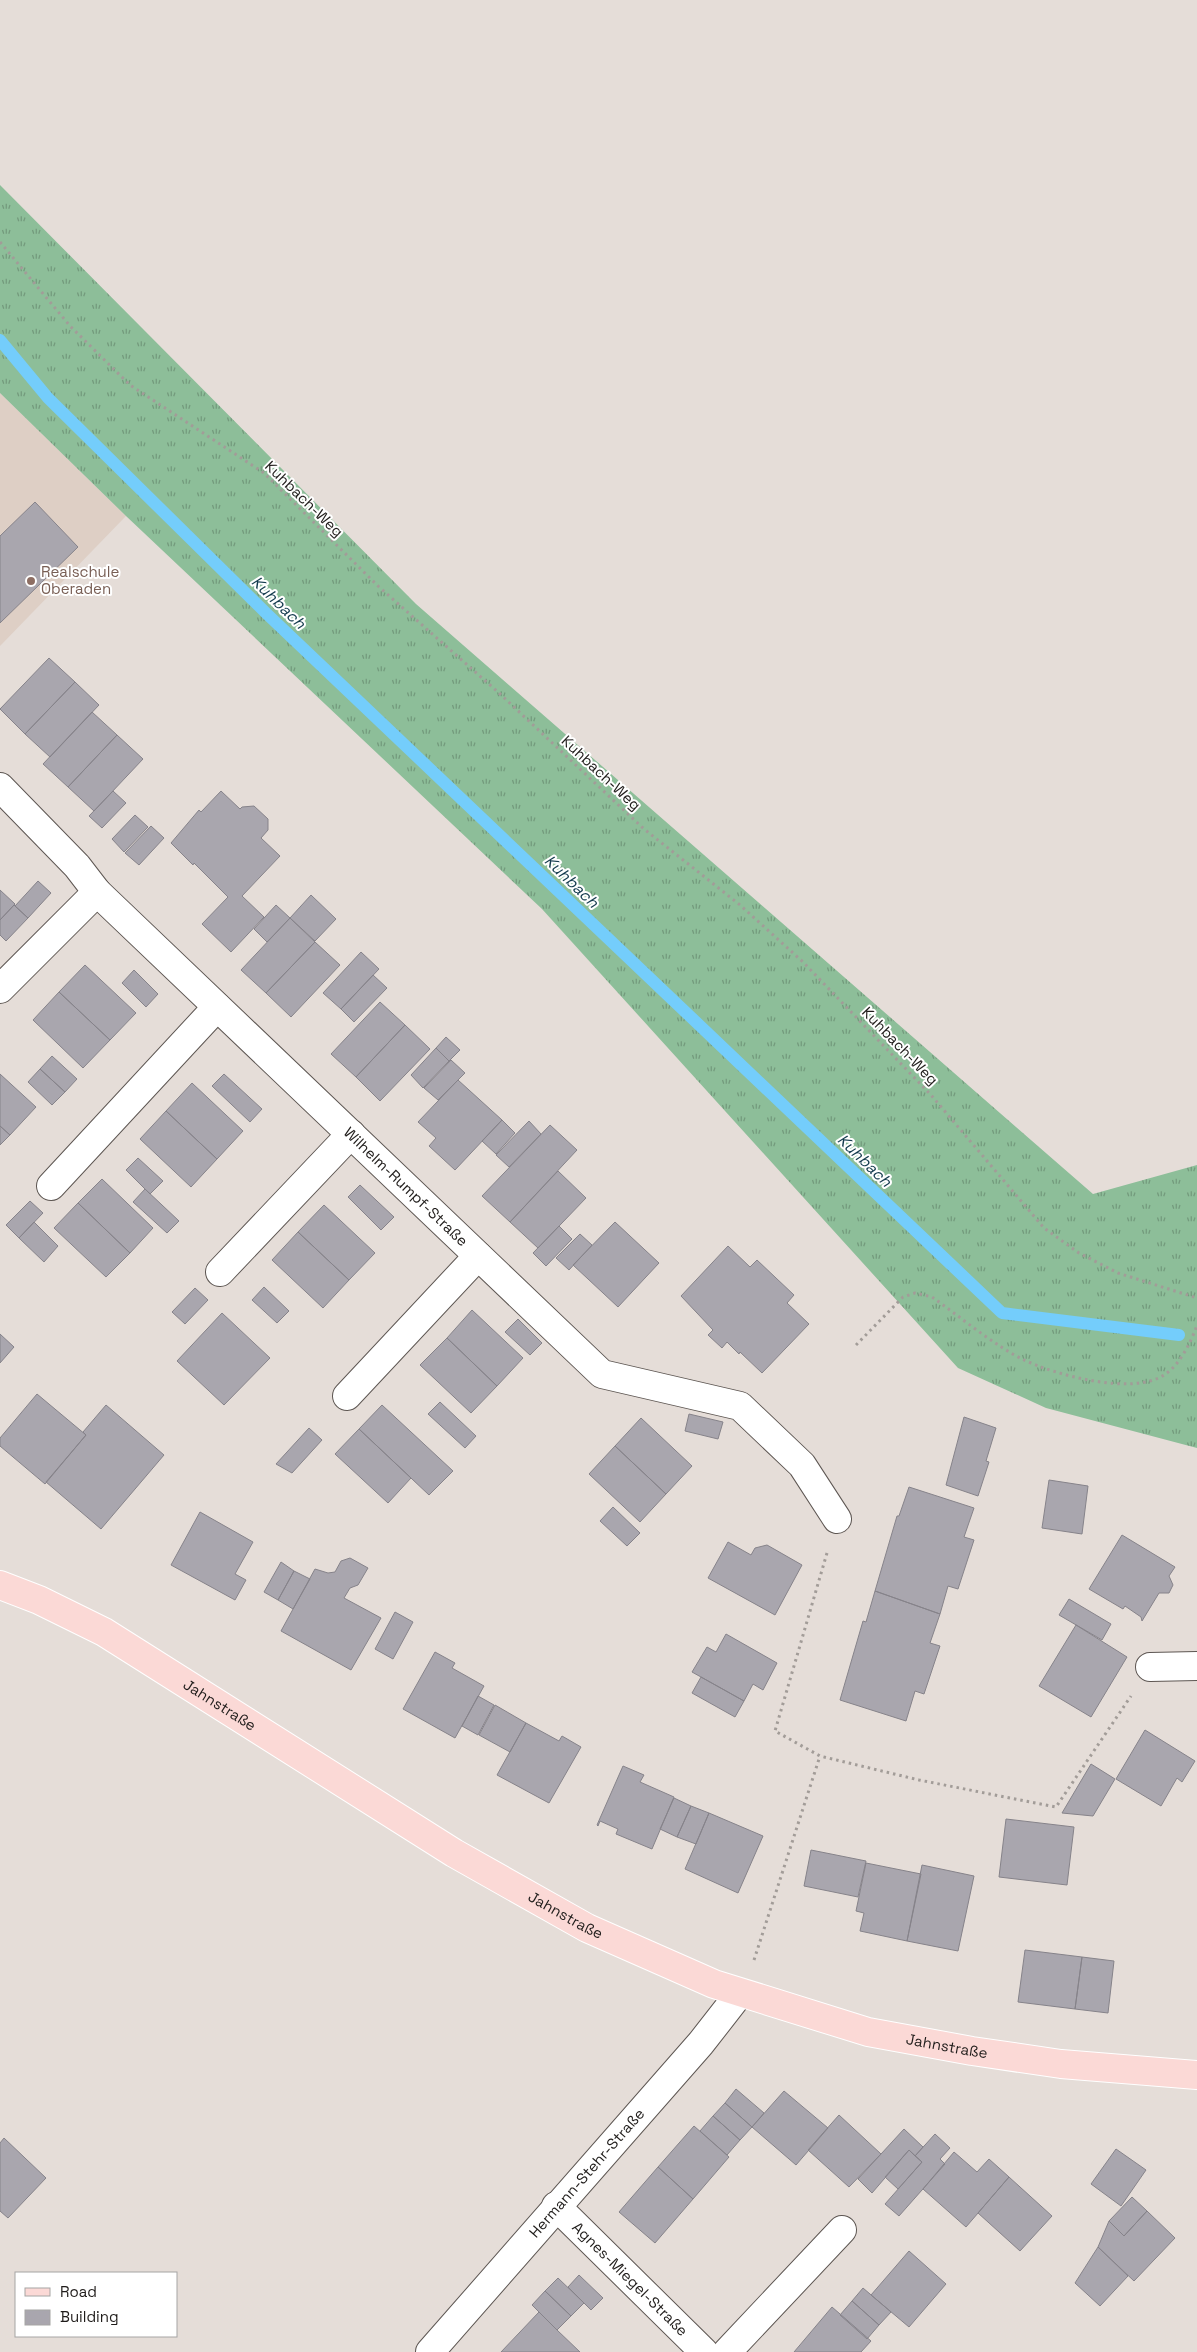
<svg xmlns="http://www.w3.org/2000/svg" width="1197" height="2352" font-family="'Space Grotesk',sans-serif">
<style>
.built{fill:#decfc5}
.grass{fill:url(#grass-tufts)}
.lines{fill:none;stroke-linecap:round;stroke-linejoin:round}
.stream{stroke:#74cdfb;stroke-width:12}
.building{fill:#a9a6ae;stroke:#86838a}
.minor-casing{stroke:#5d5652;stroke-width:30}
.major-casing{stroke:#fff;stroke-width:30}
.path{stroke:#a29c98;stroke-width:3;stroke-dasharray:2.5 4;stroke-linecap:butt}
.minor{stroke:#fff;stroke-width:28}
.major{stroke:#fbd9d6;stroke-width:28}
.education-dot{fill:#8d6e63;stroke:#fff;stroke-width:2}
.labels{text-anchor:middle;stroke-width:4;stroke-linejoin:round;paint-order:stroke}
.street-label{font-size:15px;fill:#201d1b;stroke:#fff}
.education-label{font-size:15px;fill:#785e54;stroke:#fff;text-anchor:start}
.water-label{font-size:16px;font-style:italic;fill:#143b4e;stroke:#fff}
</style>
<defs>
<pattern id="grass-tufts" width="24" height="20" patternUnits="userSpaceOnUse" patternTransform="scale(1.25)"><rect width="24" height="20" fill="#8dbe99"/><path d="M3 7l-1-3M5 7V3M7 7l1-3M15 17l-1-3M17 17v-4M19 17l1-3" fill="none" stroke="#739a7c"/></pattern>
</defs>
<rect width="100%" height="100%" fill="#e5ddd8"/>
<path class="built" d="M0,393L126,516L0,646Z"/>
<path class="grass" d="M0,185L416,604L1093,1194L1197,1165V1448L1046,1408L958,1368L542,909L126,516L0,393Z"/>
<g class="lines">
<path class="stream" d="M0,340L48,398L267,614L1002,1313L1179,1335"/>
</g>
<path class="building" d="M35,502L78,547L0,623V536Z
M49,658L75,682L25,734L0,709Z
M75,682L99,705L50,757L25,734Z
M92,712L117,735L68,787L43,764Z
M117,735L143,759L94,811L68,787Z
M113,791L126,803L102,828L89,816Z
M221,791L240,809L242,807L254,806L268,819V830L261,838L280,856L242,896L264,917L231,952L202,924L228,897L194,863L193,865L171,843L199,810L201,812Z
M135,815L148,827L124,852L112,839Z
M151,826L164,838L139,865L125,853Z
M38,881L51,893L28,918L15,906Z
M0,890L15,904L0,920Z
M311,895L336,919L315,941L290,918Z
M14,905L28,918L6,941L0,935V920Z
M276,905L290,918L267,942L254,929Z
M290,918L315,942L266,993L241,970Z
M315,942L340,965L291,1017L266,993Z
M361,952L379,969L341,1009L323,993Z
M85,965L136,1013L110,1040L59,992Z
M134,970L158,994L146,1007L122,983Z
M373,975L387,988L354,1022L341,1009Z
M59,992L110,1040L83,1068L33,1020Z
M380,1002L405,1025L356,1077L331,1054Z
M405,1025L430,1049L380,1101L356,1077Z
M446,1037L460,1050L449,1061L436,1048Z
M436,1048L449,1061L423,1088L411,1075Z
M52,1056L77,1079L65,1092L40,1069Z
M451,1060L465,1073L438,1100L424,1088Z
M40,1069L65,1092L52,1105L28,1082Z
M0,1074L36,1107L10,1135L0,1126Z
M224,1074L262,1109L250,1122L212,1086Z
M458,1080L502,1120L455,1170L429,1146L436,1138L418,1122Z
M192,1083L243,1131L217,1159L166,1111Z
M166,1111L217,1159L191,1187L140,1139Z
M502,1120L515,1133L496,1154L482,1141Z
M529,1121L541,1134L509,1167L496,1155Z
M550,1125L577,1150L510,1222L482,1196Z
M0,1126L10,1135L0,1145Z
M138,1158L163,1181L150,1194L126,1170Z
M558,1171L586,1198L538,1248L510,1222Z
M102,1179L153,1228L130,1253L78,1203Z
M360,1185L394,1217L381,1230L348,1197Z
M145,1189L179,1221L167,1233L133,1202Z
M30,1201L43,1213L19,1238L6,1225Z
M78,1203L130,1253L106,1277L54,1228Z
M324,1205L375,1253L349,1280L298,1232Z
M34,1222L58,1246L44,1262L19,1238Z
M615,1222L659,1263L618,1307L573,1265Z
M559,1226L572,1239L546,1266L533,1253Z
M298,1232L349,1280L323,1308L272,1260Z
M580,1234L592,1245L569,1270L556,1258Z
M728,1246L750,1267L757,1260L794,1295L787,1303L809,1324L762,1373L740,1352L739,1354L727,1342L722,1348L708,1335L713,1330L681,1296Z
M264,1287L289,1311L277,1323L252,1300Z
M195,1288L208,1300L185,1324L172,1312Z
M472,1310L523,1358L497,1386L447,1338Z
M222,1313L270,1358L224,1405L177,1361Z
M518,1319L542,1343L530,1355L505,1332Z
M0,1334L14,1347L0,1363Z
M447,1338L497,1386L471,1413L420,1365Z
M37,1394L86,1435L45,1484L0,1446V1438Z
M440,1402L476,1436L465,1448L428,1414Z
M106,1405L164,1455L101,1529L46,1482L86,1435L83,1432Z
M382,1405L453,1471L429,1495L359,1429Z
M689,1414L723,1422L718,1439L685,1431Z
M964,1417L996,1428L986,1461L989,1462L978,1496L946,1485Z
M641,1418L692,1466L666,1494L615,1446Z
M309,1428L322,1440L292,1473L276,1464Z
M359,1429L411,1478L388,1503L335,1454Z
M615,1446L666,1494L640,1522L589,1474Z
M1049,1480L1088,1486L1082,1534L1042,1528Z
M909,1487L974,1508L964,1537L974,1540L958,1589L948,1586L940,1614L875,1591L897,1516H899Z
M613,1507L640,1533L627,1546L600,1521Z
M200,1512L253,1542L235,1574L246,1580L235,1600L171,1565Z
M1122,1535L1175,1567L1169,1576L1173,1585L1169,1593H1159L1142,1621L1141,1617L1125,1606L1123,1609L1089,1589Z
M728,1542L751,1555L755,1548L767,1545L802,1565L775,1615L708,1578Z
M350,1558L368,1568L358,1585L350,1588L344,1598L381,1618L351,1670L281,1631L315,1569L328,1573L335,1572L341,1561Z
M281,1562L294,1571L278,1600L264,1592Z
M294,1571L310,1579L293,1609L278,1600Z
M875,1591L940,1614L930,1643L940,1646L924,1694L915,1691L906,1721L840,1700L863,1621L866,1622Z
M1069,1599L1111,1624L1102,1640L1059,1615Z
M395,1612L413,1622L393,1659L375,1649Z
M1076,1625L1127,1657L1091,1717L1039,1686Z
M726,1634L777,1663L763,1690L753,1684L744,1701L692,1672L707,1647L716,1652Z
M435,1652L455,1663L452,1668L484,1686L455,1738L403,1709Z
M701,1677L744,1701L735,1717L692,1693Z
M478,1696L494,1705L478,1735L462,1726Z
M495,1705L526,1723L510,1752L479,1735Z
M526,1723L559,1741L562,1736L581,1747L549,1803L497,1775Z
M1145,1730L1195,1761L1182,1782L1177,1778L1161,1806L1116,1779Z
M1091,1764L1115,1779L1093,1816L1062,1813Z
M623,1766L644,1775L640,1782L674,1797L652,1849L616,1834L618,1829L600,1821L598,1826L597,1825Z
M674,1798L691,1806L677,1837L660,1829Z
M691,1806L709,1813L696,1844L677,1837Z
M709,1813L763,1836L738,1893L685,1869Z
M1006,1819L1074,1827L1067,1885L999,1877Z
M811,1850L866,1861L858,1897L804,1886Z
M866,1863L921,1874L907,1941L860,1931L864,1913L856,1911Z
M922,1865L974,1876L958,1951L907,1941Z
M1025,1950L1082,1957L1075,2009L1018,2002Z
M1082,1957L1114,1961L1108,2013L1075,2009Z
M736,2089L764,2113L752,2127L725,2103Z
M784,2091L828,2128L796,2165L752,2127Z
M725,2103L752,2127L740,2140L713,2116Z
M839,2115L881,2154L849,2187L808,2150Z
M713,2116L740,2140L727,2155L700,2131Z
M694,2126L729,2157L693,2199L658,2167Z
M904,2129L923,2147L915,2156L909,2150L872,2193L858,2179Z
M935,2134L950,2148L940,2159L945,2164L899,2216L885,2204L922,2162L915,2156Z
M4,2138L46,2178L8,2218L0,2211V2143Z
M1116,2149L1146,2170L1121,2206L1091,2184Z
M909,2150L922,2162L898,2189L885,2177Z
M954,2152L977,2172L989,2159L1009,2177L966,2227L923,2189Z
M658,2167L693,2199L655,2243L619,2212Z
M1009,2177L1052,2216L1020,2251L978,2213Z
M1132,2197L1147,2211L1124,2236L1109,2221Z
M1147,2211L1175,2238L1134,2281L1098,2247L1109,2221L1124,2236Z
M1098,2247L1128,2276L1100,2306L1075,2283Z
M909,2251L946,2284L909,2327L871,2295Z
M579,2275L603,2298L591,2310L568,2287Z
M558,2278L584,2303L571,2316L545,2291Z
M863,2288L891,2312L879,2325L852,2301Z
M545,2291L571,2316L557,2330L532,2305Z
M852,2301L879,2325L867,2339L840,2315Z
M832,2307L871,2341L861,2352H794Z
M539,2312L557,2330L580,2352H501Z"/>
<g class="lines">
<g class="minor-casing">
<g id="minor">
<path d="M0,787L77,866L97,892"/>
<path id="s1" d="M0,989L97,892L602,1374L740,1406L802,1465L837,1519"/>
<path d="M51,1186L217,1007"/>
<path d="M220,1272L351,1134"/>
<path d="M347,1396L478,1256"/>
<path d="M1150,1667L1197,1666"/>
<path id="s2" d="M556,2206L704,2352"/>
<path id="s3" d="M430,2352L701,2043L740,1993"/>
<path d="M727,2352L842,2230"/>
</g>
</g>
<g class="major-casing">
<g id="major">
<path id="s4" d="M0,1585L39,1600L104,1632L454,1853L587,1928L714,1984L868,2032L972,2051L1061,2064L1197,2075"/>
</g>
</g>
<path class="path" d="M0,242L70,326L130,385L264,473L378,586L499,693L644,829L740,905L803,962L931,1095L1044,1228L1079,1253L1118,1273L1197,1298
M856,1345L903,1297L915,1293L932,1297C959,1316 995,1346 1024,1360C1056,1375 1132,1396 1164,1375C1180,1365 1191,1342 1197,1325
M827,1553L775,1731L820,1756L919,1780L1056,1807L1131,1696
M754,1960L820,1756"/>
<use href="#minor" class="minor"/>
<use href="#major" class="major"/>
</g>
<circle class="education-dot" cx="31" cy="581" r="5"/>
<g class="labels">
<g class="street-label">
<text transform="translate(304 499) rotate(44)" y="5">Kuhbach-Weg</text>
<text transform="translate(601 773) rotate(43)" y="5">Kuhbach-Weg</text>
<text transform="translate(900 1046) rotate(46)" y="5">Kuhbach-Weg</text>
<text dy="5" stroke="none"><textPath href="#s1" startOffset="564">Wilhelm-Rumpf-Straße</textPath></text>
<text dy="5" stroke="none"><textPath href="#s4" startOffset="251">Jahnstraße</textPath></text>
<text dy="5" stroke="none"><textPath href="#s4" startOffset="656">Jahnstraße</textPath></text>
<text dy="5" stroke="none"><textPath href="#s4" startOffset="1061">Jahnstraße</textPath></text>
<text dy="5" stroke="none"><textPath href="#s3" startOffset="238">Hermann-Stehr-Straße</textPath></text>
<text dy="5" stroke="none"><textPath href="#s2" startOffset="104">Agnes-Miegel-Straße</textPath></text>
</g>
<g class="education-label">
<text x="41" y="577">Realschule<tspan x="41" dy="17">Oberaden</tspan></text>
</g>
<g class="water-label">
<text transform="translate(279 602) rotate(44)" y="6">Kuhbach</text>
<text transform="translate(572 881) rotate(44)" y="6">Kuhbach</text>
<text transform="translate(865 1160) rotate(44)" y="6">Kuhbach</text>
</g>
</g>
<rect x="15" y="2272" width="162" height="65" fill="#ffffff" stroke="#a6a5a4"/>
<rect x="25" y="2288" width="25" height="8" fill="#fbd9d6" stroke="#a6a5a4"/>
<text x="60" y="2297" font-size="15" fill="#201d1b">Road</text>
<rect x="25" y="2310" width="25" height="15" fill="#a9a6ae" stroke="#a6a5a4"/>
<text x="60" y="2322" font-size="15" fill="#201d1b">Building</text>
</svg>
